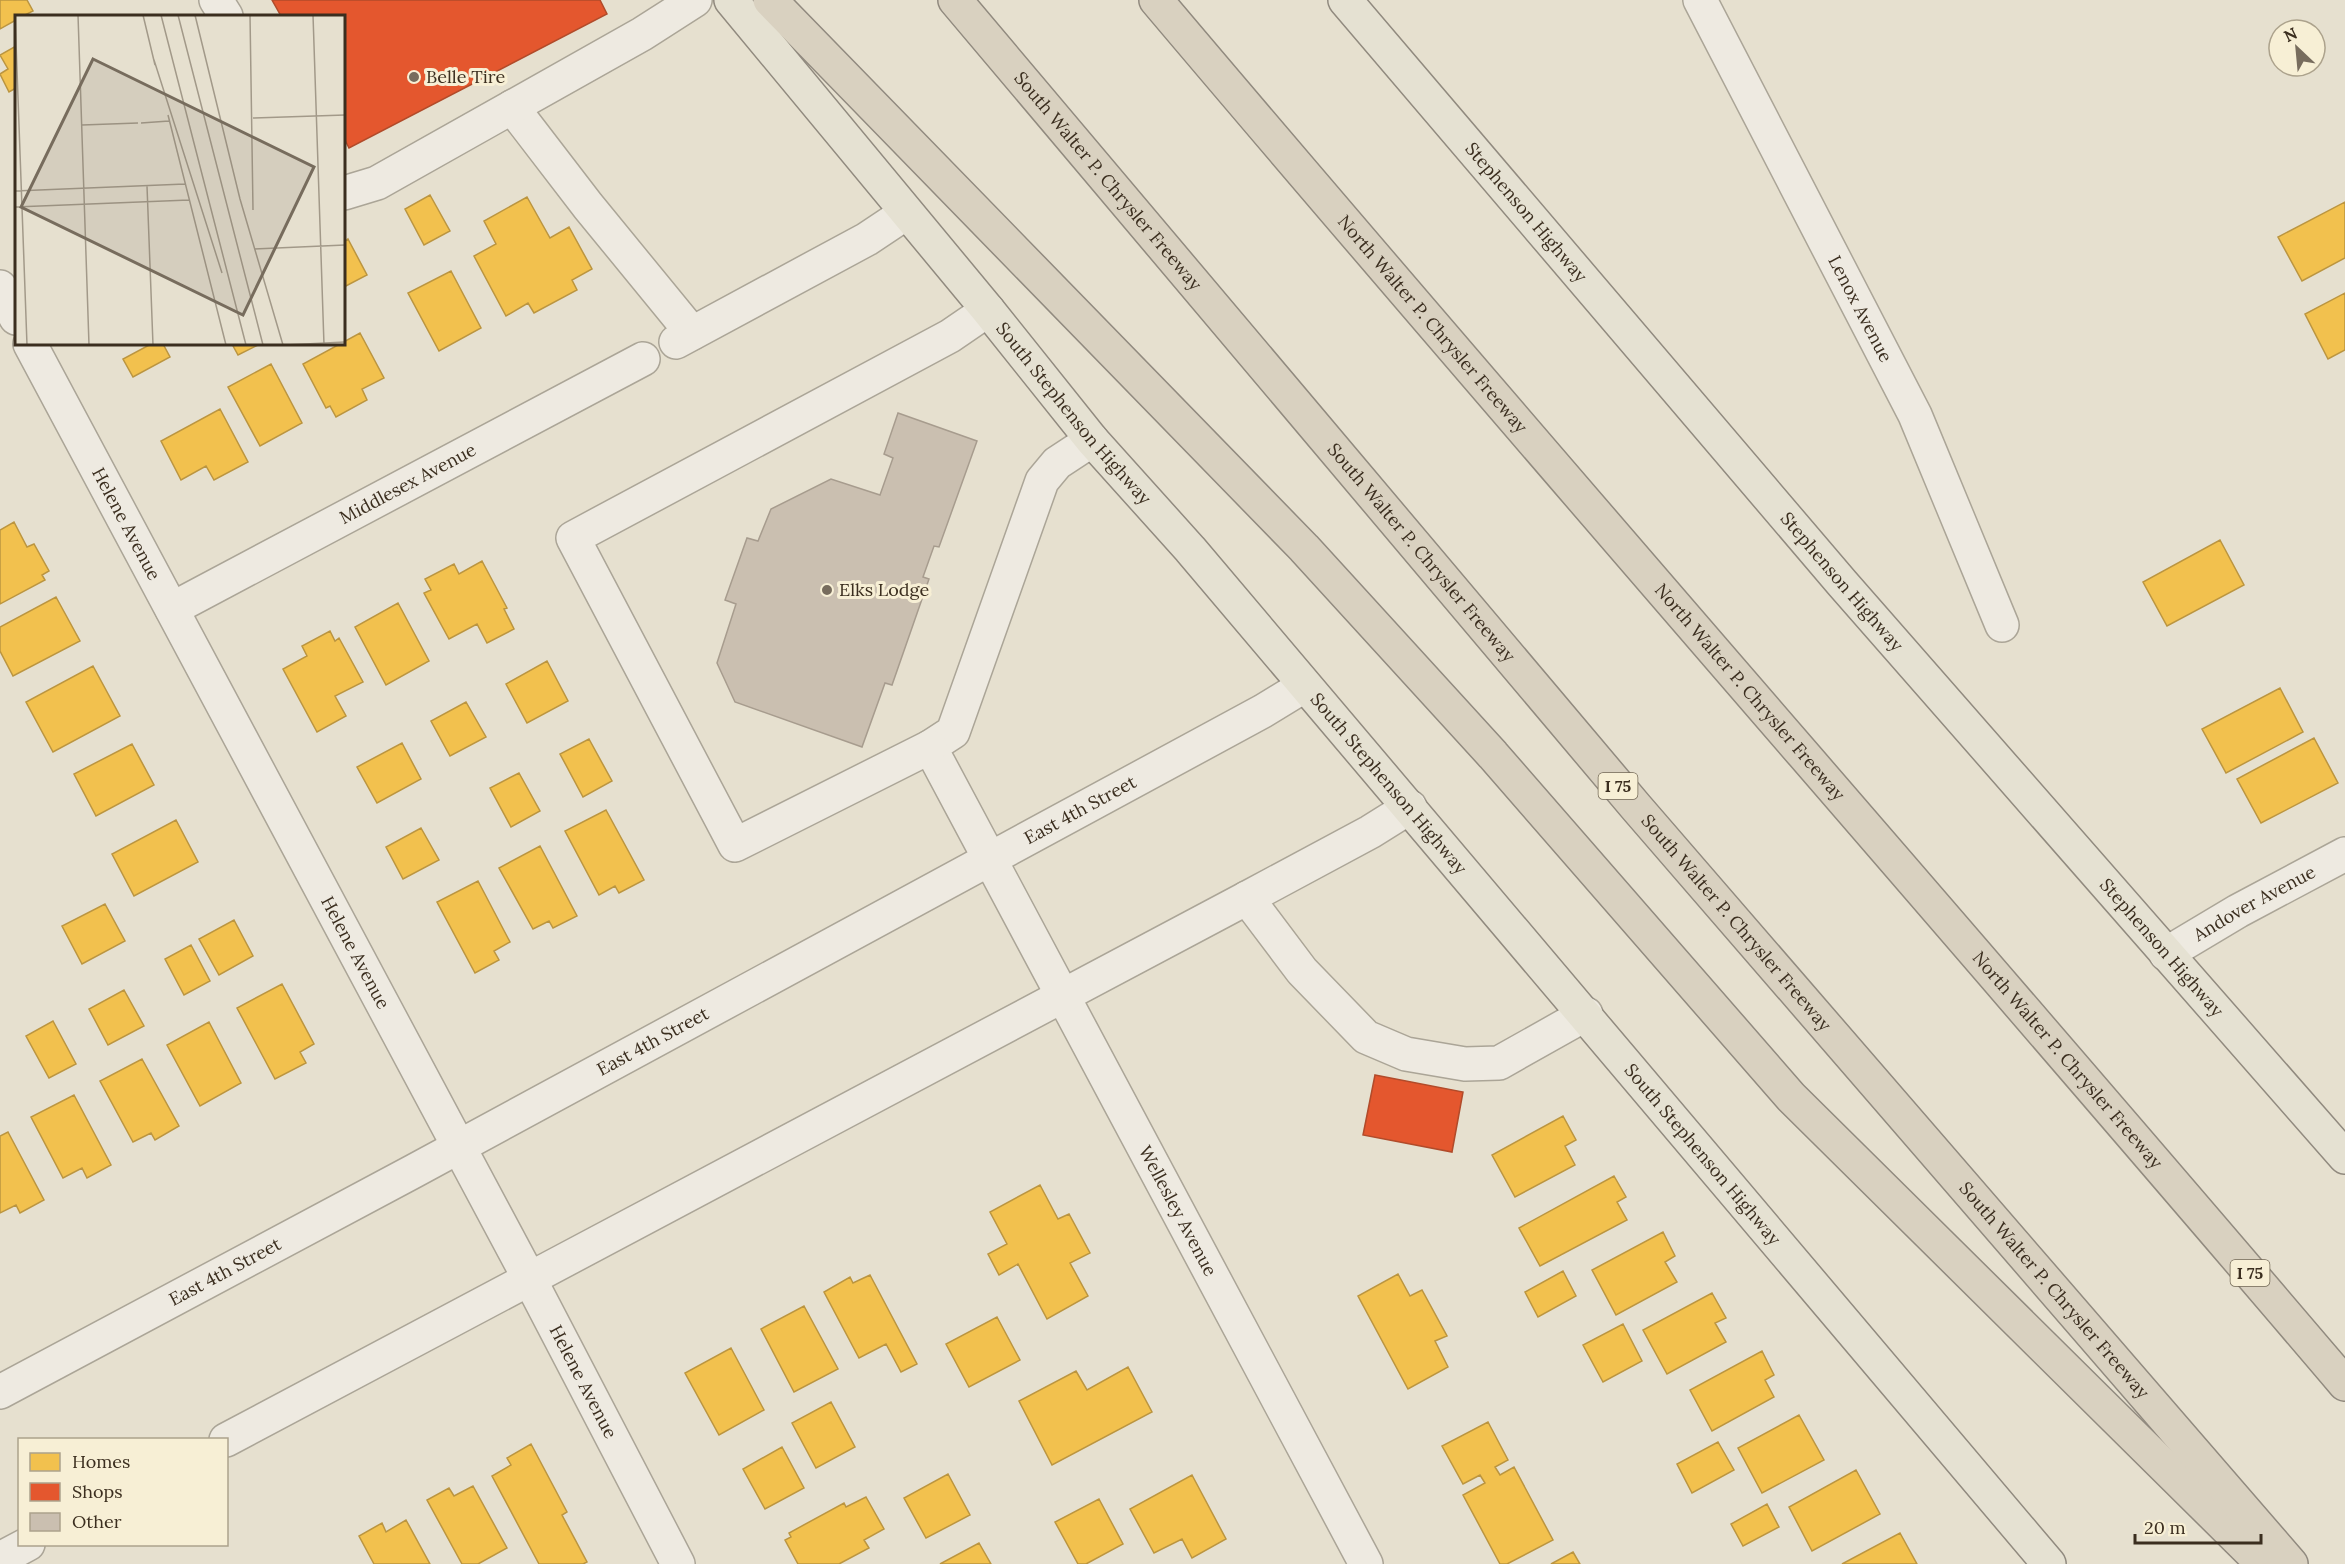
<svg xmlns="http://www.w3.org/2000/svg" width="2345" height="1564" font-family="Lora,serif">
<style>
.homes{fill:#f2c14e;stroke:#bb9540;stroke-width:1.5}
.shops{fill:#e4572e;stroke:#b14b2a;stroke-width:1.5}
.building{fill:#cabfb0;stroke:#a79c8e;stroke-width:1.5}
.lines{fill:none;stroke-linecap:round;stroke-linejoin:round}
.minor-casing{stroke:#aba597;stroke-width:36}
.major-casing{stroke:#918a7f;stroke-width:36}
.highway-casing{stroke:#918a7f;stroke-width:36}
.minor{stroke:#eeeae1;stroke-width:33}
.major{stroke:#e5e1d2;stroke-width:33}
.highway{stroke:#d9d1c0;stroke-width:33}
.poi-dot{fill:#776c5d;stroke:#f7efd5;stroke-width:2}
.labels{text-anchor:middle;stroke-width:6;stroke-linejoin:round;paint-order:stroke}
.shield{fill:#f7efd5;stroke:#736856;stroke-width:1.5}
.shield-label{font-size:16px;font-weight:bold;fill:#3b2e1f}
.poi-label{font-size:18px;fill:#3b2e1f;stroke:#f7efd5;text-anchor:start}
.street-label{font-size:18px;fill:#3b2e1f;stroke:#f7efd5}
.inset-road{fill:none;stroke:#a29989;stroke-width:1.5}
.view{fill:#776c5d;fill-opacity:0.15;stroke:#776c5d;stroke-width:3}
.inset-edge{fill:none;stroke:#3b2e1f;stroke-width:3}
</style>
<rect width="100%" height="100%" fill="#e6e0cf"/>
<path class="homes" d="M0,0H27L33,11L23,16H16V20L0,29Z
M16,46V88L9,92L0,74L8,69L0,55Z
M430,195L450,231L424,245L405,209Z
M527,197L550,238L569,227L592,269L572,280L577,290L534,313L528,303L506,316L474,256L496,244L484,221Z
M2345,202V258L2302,281L2278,237Z
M348,239L367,275L344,287V242Z
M451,271L481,328L439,351L408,293Z
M2345,293V350L2328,359L2305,314Z
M360,333L384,378L362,389L367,400L336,417L330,406L326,408L303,364Z
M151,344H163L170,357L133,377L123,359Z
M232,344H260L238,355Z
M271,364L302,423L260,446L228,387Z
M220,409L248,462L214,480L206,466L181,480L161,441Z
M14,522L27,547L34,544L49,571L42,575L45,580L0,604V530Z
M2220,540L2244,585L2167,626L2143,582Z
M482,561L507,608L504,609L514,629L487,643L477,624L449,639L424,593L431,590L425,579L454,564L459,574Z
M56,597L80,641L13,676L0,651V627Z
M398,603L429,661L386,685L355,627Z
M330,631L335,641L339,638L363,682L335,696L346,716L317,732L283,669L307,656L302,646Z
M547,661L568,701L527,723L506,684Z
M93,666L120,716L53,752L26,702Z
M2280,688L2303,732L2226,773L2202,729Z
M466,702L486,737L450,756L431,721Z
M2314,738L2338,783L2261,823L2237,779Z
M589,739L612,781L583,797L560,754Z
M402,743L421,779L377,803L357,767Z
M132,744L154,785L96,816L74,774Z
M519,773L540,811L511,827L490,788Z
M606,810L644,880L619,893L615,886L599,895L565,831Z
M176,820L198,862L134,896L112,854Z
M421,828L439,860L403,879L386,847Z
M540,846L577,916L553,928L549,921L533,929L499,868Z
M478,881L510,942L494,951L499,960L475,973L437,902Z
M105,904L125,941L82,964L62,926Z
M234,920L253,956L219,975L199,939Z
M191,945L210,981L184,995L165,959Z
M282,984L314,1044L300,1052L306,1063L275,1079L237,1008Z
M124,990L144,1026L108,1045L89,1009Z
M53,1021L76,1064L49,1078L26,1036Z
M209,1022L241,1083L200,1106L167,1045Z
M142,1059L179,1126L155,1140L151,1133L133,1142L100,1081Z
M74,1095L111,1165L87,1178L82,1168L63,1178L31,1117Z
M1563,1116L1576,1140L1565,1146L1575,1165L1515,1197L1492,1155Z
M8,1132L44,1200L20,1213L16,1205L0,1213V1136Z
M1614,1176L1626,1197L1617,1202L1627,1220L1540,1266L1519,1228Z
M1040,1185L1058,1219L1069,1214L1090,1253L1070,1263L1088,1296L1047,1319L1018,1264L999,1275L988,1254L1007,1244L990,1212Z
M1663,1232L1675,1256L1665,1262L1677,1282L1616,1315L1592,1270Z
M1563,1271L1576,1296L1538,1317L1525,1292Z
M1398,1274L1410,1296L1422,1290L1447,1336L1435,1341L1448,1367L1408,1389L1358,1296Z
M870,1275L917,1364L901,1372L886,1344L859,1358L824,1292L850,1277L853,1283Z
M1712,1293L1726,1318L1715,1323L1726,1342L1667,1374L1643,1330Z
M804,1306L838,1369L794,1392L761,1329Z
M997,1317L1020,1360L969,1387L946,1344Z
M1623,1324L1642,1361L1603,1382L1583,1345Z
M731,1348L764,1410L719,1435L685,1373Z
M1762,1351L1774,1375L1765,1380L1774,1397L1712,1431L1690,1390Z
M1128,1367L1152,1412L1052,1465L1019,1401L1076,1371L1087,1390Z
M831,1402L855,1447L816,1468L792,1423Z
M1799,1415L1824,1460L1762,1493L1738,1448Z
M1488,1422L1508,1460L1495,1467L1500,1475L1514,1467L1553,1540L1507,1564H1500L1463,1495L1485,1483L1480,1475L1463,1484L1442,1446Z
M1718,1442L1734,1470L1692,1493L1677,1464Z
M531,1444L567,1512L562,1515L587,1562L583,1564H539L492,1476L511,1465L507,1458Z
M782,1447L804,1488L765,1509L743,1469Z
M1856,1470L1880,1514L1812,1551L1789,1507Z
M948,1474L970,1515L926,1538L904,1498Z
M1192,1475L1226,1539L1192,1558L1182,1539L1154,1553L1130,1509Z
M473,1486L507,1548L478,1564H462L427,1500L449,1488L454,1496Z
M866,1497L884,1529L864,1540L869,1548L839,1564H798L785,1540L791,1537L789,1533L844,1503L846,1507Z
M1099,1499L1123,1544L1086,1564H1078L1055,1522Z
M1767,1504L1779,1527L1743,1546L1731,1524Z
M406,1520L430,1564H374L359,1536L382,1523L386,1532Z
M1900,1533L1917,1564H1842Z
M979,1543L991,1564H940Z
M1573,1552L1580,1564H1551Z"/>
<path class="shops" d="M272,0H600L607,14L349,148L344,138V16H281Z
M1375,1075L1463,1092L1452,1152L1363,1135Z"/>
<path class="building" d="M898,413L977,441L939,547L934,546L923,577L929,579L892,685L885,683L862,747L735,702L717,663L736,604L725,600L747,538L758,541L771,509L831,479L880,495L893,458L884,454Z"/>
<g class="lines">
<g class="minor-casing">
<g id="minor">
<path d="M216,0L226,16"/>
<path id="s1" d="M1700,0L1915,415L2002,625"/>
<path d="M512,107L588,206L692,333"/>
<path d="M344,193L377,183L642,34L695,0"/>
<path d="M0,287L16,318"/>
<path d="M676,342L867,239L906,213"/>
<path id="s2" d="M30,344L529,1278L678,1564"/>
<path id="s3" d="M1092,440L1057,463L1042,481L953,732L930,747L1366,1564"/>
<path id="s4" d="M172,609L643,359"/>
<path d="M930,747L735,845L573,538L950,336L988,310"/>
<path d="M1247,898L1302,971L1366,1037L1406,1054L1465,1064L1499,1063L1586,1014"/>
<path id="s5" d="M2166,954L2238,911L2345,854"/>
<path id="s6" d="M0,1392L414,1171L1263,711L1304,686"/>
<path d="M226,1440L1247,898L1370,832L1410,807"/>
<path d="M0,1559L28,1544"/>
</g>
</g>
<g class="major-casing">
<g id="major">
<path id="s7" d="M731,0L988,310L1092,440L1190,549L2049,1564"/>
<path id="s8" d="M1345,0L1842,583L2345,1157"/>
</g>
</g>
<g class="highway-casing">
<g id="highway">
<path d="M770,0L1304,548L1493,755L1791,1097L2263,1564"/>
<path id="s9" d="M955,0L1636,807L2291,1564"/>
<path id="s10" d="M1156,0C1549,465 1951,921 2345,1384"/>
</g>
</g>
<use href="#minor" class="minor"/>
<use href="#major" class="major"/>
<use href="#highway" class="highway"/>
</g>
<g class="poi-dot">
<circle cx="414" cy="77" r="6"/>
<circle cx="827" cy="590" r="6"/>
</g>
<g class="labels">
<g class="shield">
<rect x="1598.5" y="773" width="39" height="26" rx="4.5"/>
<rect x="2230.5" y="1260" width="39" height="26" rx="4.5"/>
</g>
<g class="shield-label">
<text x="1618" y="792">I 75</text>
<text x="2250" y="1279">I 75</text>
</g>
<g class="poi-label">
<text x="426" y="83">Belle Tire</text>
<text x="839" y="596">Elks Lodge</text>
</g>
<g class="street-label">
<text dy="6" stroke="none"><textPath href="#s9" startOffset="237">South Walter P. Chrysler Freeway</textPath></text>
<text dy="6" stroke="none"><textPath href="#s8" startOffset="279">Stephenson Highway</textPath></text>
<text dy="6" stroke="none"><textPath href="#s1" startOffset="348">Lenox Avenue</textPath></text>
<text dy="6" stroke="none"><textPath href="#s10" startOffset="426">North Walter P. Chrysler Freeway</textPath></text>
<text dy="6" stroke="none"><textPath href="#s7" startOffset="537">South Stephenson Highway</textPath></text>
<text dy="6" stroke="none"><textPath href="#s4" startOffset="267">Middlesex Avenue</textPath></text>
<text dy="6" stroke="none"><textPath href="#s2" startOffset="204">Helene Avenue</textPath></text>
<text dy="6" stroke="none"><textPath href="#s9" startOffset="723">South Walter P. Chrysler Freeway</textPath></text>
<text dy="6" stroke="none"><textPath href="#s8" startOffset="765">Stephenson Highway</textPath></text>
<text dy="6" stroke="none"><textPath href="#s10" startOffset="912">North Walter P. Chrysler Freeway</textPath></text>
<text dy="6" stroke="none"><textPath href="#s7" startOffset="1023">South Stephenson Highway</textPath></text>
<text dy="6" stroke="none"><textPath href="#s6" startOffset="1227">East 4th Street</textPath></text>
<text dy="6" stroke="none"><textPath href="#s5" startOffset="102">Andover Avenue</textPath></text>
<text dy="6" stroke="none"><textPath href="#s9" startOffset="1209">South Walter P. Chrysler Freeway</textPath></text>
<text dy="6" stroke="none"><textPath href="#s8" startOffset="1251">Stephenson Highway</textPath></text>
<text dy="6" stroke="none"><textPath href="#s2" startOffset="690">Helene Avenue</textPath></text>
<text dy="6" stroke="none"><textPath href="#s6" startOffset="741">East 4th Street</textPath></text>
<text dy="6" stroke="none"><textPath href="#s10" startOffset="1398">North Walter P. Chrysler Freeway</textPath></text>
<text dy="6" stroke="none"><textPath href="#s7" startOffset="1509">South Stephenson Highway</textPath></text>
<text dy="6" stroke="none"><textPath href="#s3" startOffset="885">Wellesley Avenue</textPath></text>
<text dy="6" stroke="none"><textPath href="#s6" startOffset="255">East 4th Street</textPath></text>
<text dy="6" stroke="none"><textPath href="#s9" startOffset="1695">South Walter P. Chrysler Freeway</textPath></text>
<text dy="6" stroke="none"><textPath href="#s2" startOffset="1176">Helene Avenue</textPath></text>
</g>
</g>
<g transform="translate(15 15)">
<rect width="330" height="330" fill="#e6e0cf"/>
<path class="inset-road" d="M0,0L12,330M63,0L74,330M128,0L140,50M146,0L231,330M163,0L248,330M180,0L225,184L268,330M235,0L238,195M298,0L309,330M139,45L207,258M153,100L211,330M238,103L330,100M126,108L154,106M67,110L123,108M132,171L138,330M0,176L170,169M0,192L174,185M239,234L330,230M270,330L330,327"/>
<path class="view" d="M78,44L299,152L228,300L6,192Z"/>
<rect width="330" height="330" class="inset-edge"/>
</g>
<rect x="18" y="1438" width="210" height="108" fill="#f7efd5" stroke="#aca28c" stroke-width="1.5"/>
<rect x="30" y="1453" width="30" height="18" fill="#f2c14e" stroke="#aca28c" stroke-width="1.5"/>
<text x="72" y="1468" font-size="18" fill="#3b2e1f">Homes</text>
<rect x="30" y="1483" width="30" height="18" fill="#e4572e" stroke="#aca28c" stroke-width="1.5"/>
<text x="72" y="1498" font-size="18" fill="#3b2e1f">Shops</text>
<rect x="30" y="1513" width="30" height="18" fill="#cabfb0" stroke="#aca28c" stroke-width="1.5"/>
<text x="72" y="1528" font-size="18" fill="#3b2e1f">Other</text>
<g transform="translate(2297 48) rotate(334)"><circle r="28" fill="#f7efd5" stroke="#aca28c" stroke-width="1.5"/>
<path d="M0-4.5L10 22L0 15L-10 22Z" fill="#776c5d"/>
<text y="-9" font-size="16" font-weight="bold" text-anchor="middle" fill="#3b2e1f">N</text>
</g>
<path d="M2135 1534v9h126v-9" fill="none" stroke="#3b2e1f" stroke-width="3"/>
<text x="2144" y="1534" font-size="18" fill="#3b2e1f" stroke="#f7efd5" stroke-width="4.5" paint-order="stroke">20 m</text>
</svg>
